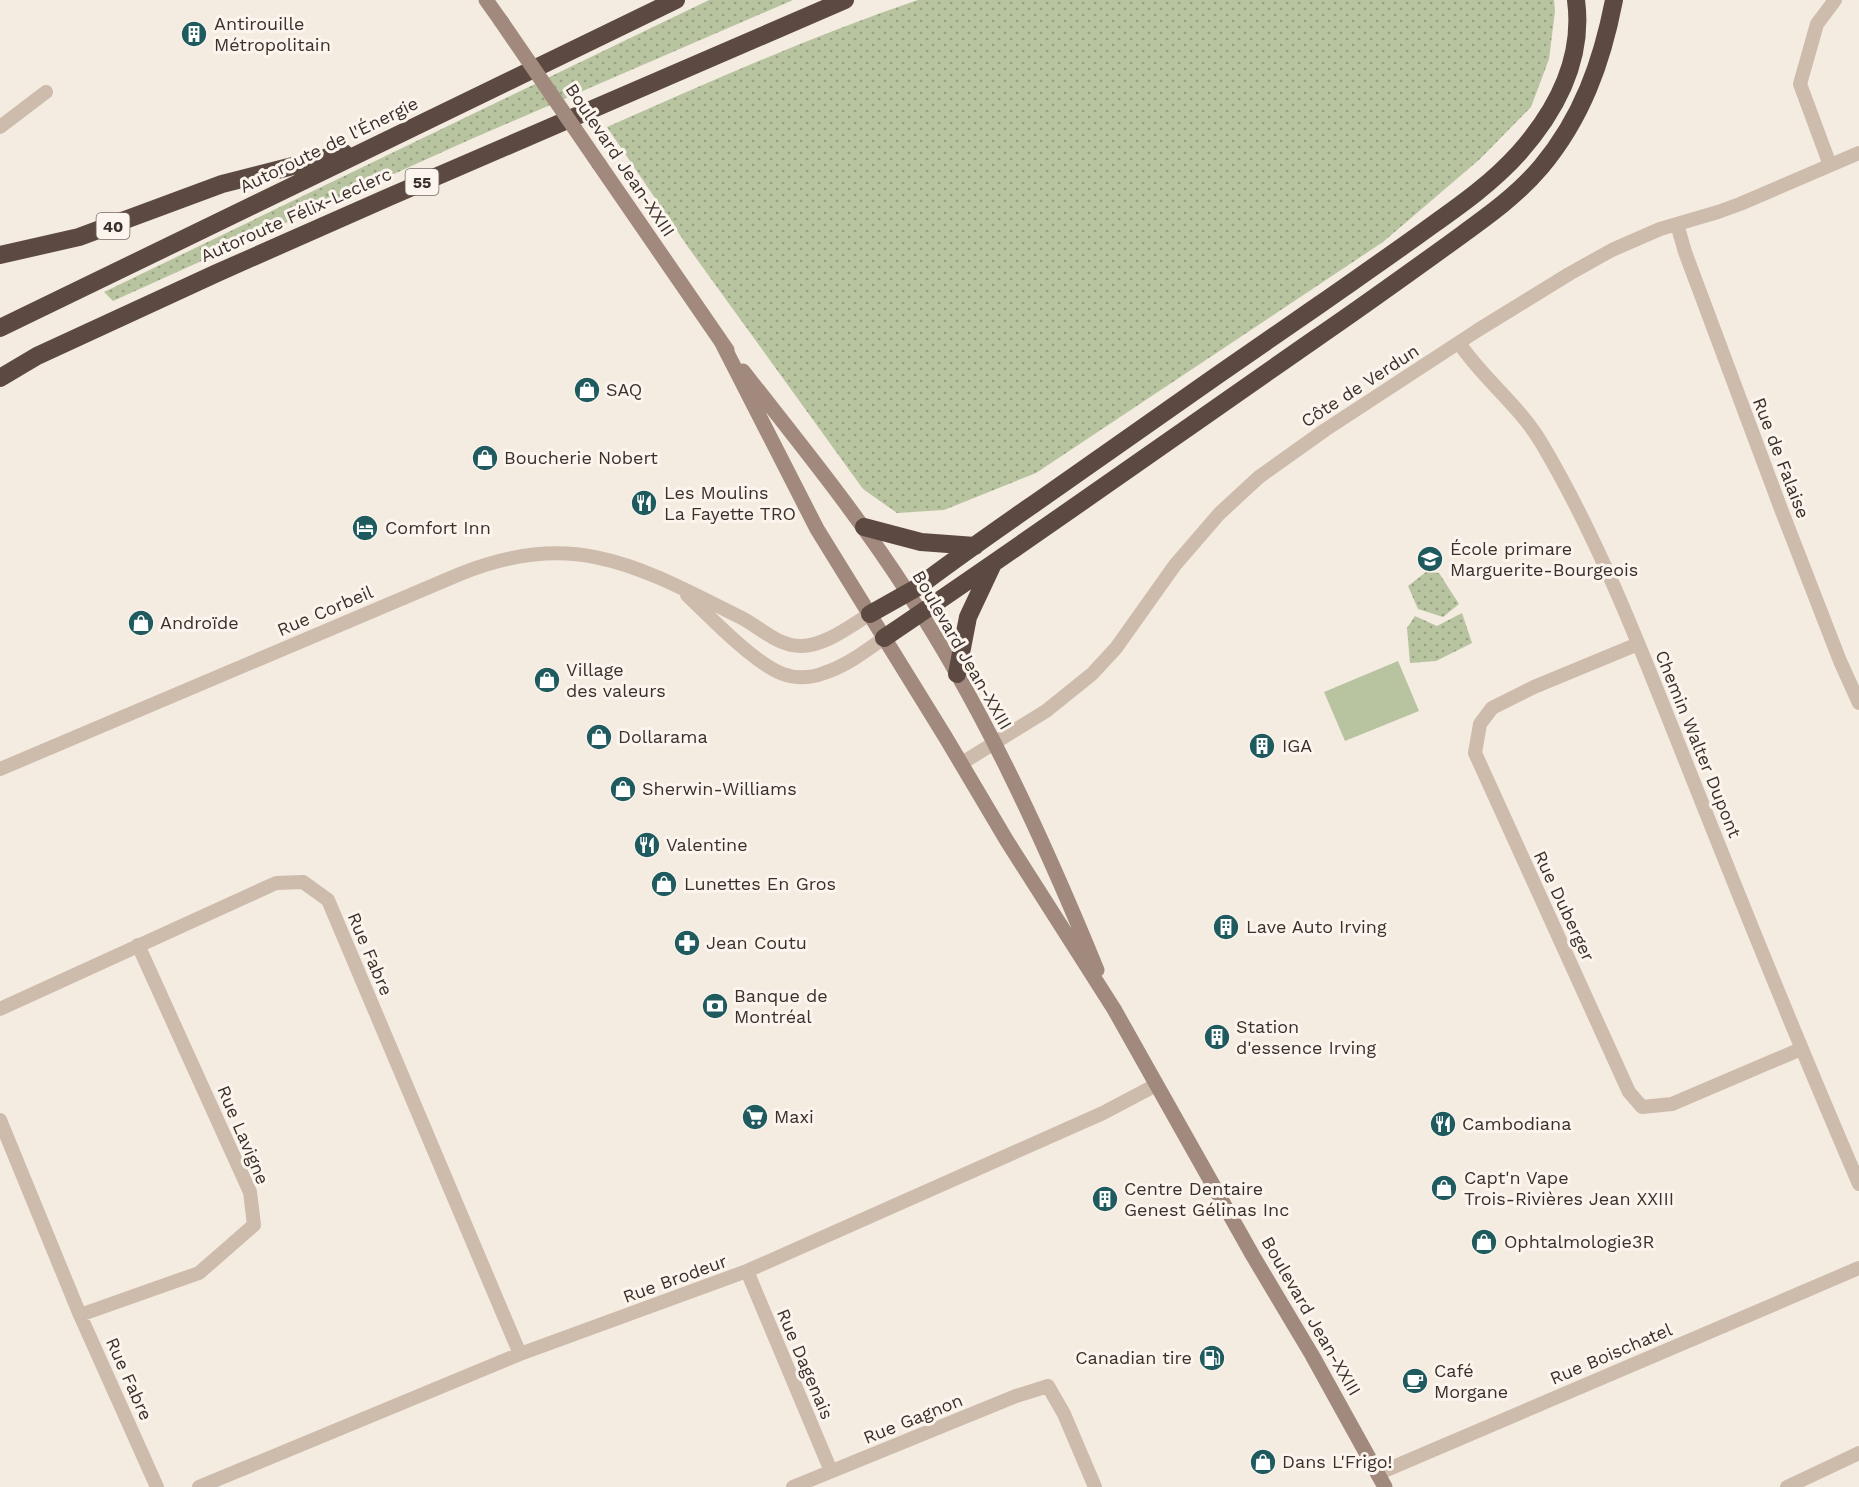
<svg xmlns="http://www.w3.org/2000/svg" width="1859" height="1487" font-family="'Work Sans',sans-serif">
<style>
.green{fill:url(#green-dots)}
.pitch{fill:#b8c4a0}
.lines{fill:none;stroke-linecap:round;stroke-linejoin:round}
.street{stroke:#cdbbac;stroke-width:14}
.secondary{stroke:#a18a7d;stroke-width:15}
.highway{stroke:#5c4a42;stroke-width:18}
.secondary-bridge{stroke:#a18a7d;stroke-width:15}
.labels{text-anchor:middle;stroke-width:6;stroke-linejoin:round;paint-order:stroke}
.shield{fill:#fbf5ee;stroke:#756b66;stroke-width:1.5}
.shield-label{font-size:16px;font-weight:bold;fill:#3b302b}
.poi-label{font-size:18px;fill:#3b302b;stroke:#fbf5ee;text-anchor:start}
.street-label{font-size:18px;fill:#3b302b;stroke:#fbf5ee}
</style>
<defs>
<pattern id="green-dots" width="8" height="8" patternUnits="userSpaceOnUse" patternTransform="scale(1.5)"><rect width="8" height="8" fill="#b8c4a0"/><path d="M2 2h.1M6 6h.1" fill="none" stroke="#97a083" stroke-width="1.8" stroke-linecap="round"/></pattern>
</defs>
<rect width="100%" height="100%" fill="#f4ebe1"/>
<path class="green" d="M709,0H793L469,140L113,301L104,292Z
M918,0H1554L1555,11L1549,59L1531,107L1480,159L1383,242L1036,473L944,510L897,513L863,489L688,247L607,127C709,82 812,36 918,0Z
M1426,572L1439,573L1459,604L1443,617L1418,609L1408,586Z
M1462,613L1472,643L1436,661L1410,663L1407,628L1415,616L1437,626Z"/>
<path class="pitch" d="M1398,661L1419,711L1345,741L1324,692Z"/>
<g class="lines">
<path class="street" d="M0,127L46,92
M1830,165L1800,84L1817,24L1835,0
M1677,224L1685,252L1781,509L1840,661L1859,703
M1459,343C1484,380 1520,406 1542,444C1603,547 1645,660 1689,770C1744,909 1800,1047 1859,1184
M687,595C710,617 755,664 783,674C797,679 811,678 824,673C846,666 866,651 884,638
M1638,644L1534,687L1492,708L1480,724L1475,753L1629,1092L1642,1107L1672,1104L1801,1049
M962,763L1046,711L1092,674L1116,648L1175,565L1219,514L1259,477L1325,430L1478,330L1569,274L1612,250L1660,229L1718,212L1740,204L1859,153
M0,769L460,574C575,528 638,566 740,617C760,627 777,646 801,646C825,646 850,626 870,614
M0,1009L276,883L303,882L328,900L520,1354
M0,1120L80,1315L157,1487
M747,1271L831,1471
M80,1315L199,1273L254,1225L250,1192L138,945
M1377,1474L1859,1268
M199,1487L520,1354L747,1271L1103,1113L1156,1085
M793,1487L1016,1396L1048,1386L1064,1414L1095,1487
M1787,1487L1859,1453"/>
<path class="secondary" d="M486,0L501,21
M599,164L727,350
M722,343L817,529L946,738L1007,841L1114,1009L1253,1256L1312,1355L1385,1487
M743,371C800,444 858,515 908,593C985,711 1044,841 1097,970"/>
<path class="highway" d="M0,255L79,237L222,184L344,153
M0,328L676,0
M0,378L37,356L217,273L389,197L845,0
M864,527L921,542L975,546
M870,614L918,587C968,549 1020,514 1071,478C1153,420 1236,362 1319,305C1356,279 1394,253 1431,226C1462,204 1493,182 1519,153C1557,110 1584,59 1576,0
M884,638C1029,540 1171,439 1315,339C1359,309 1402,278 1445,247C1479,222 1514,199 1541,167C1582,118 1602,62 1614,0
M957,674L968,617L992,566"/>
<path class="secondary-bridge" d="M501,21L599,164"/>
</g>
<defs>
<g id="building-disc" transform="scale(1.35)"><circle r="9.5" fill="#1f5a5e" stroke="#fbf5ee"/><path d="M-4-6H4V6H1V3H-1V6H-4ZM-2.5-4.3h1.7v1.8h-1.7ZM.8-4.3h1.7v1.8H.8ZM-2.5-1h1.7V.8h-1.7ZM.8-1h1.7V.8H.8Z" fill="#fff"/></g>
<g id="shop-disc" transform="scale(1.35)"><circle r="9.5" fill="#1f5a5e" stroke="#fbf5ee"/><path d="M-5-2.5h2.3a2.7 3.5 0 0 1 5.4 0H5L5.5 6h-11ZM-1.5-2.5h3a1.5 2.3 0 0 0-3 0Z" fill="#fff"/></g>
<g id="restaurant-disc" transform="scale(1.35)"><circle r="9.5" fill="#1f5a5e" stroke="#fbf5ee"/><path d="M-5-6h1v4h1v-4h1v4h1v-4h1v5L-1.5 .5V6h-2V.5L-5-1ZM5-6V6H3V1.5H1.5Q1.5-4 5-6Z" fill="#fff"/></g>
<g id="hotel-disc" transform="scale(1.35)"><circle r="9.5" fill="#1f5a5e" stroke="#fbf5ee"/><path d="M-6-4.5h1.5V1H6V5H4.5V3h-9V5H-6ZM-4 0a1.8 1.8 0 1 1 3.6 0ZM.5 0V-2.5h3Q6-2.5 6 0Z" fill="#fff"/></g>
<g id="school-disc" transform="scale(1.35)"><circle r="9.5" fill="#1f5a5e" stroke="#fbf5ee"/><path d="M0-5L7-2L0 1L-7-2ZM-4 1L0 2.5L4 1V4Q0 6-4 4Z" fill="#fff"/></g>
<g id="pharmacy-disc" transform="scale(1.35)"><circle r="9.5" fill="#1f5a5e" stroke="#fbf5ee"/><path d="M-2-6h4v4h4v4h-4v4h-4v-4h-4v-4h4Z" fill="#fff"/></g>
<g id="bank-disc" transform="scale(1.35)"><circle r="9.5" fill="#1f5a5e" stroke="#fbf5ee"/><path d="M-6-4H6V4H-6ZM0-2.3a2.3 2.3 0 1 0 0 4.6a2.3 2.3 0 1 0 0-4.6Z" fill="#fff"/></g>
<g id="supermarket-disc" transform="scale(1.35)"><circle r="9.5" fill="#1f5a5e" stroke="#fbf5ee"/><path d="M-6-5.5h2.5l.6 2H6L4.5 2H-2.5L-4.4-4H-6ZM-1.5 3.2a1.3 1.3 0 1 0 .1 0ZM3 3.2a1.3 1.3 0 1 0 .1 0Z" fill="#fff"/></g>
<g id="fuel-disc" transform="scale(1.35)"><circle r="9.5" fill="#1f5a5e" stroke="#fbf5ee"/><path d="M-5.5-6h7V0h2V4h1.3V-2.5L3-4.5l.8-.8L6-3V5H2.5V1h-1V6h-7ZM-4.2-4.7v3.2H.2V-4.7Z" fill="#fff"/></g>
<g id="cafe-disc" transform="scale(1.35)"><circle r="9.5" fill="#1f5a5e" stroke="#fbf5ee"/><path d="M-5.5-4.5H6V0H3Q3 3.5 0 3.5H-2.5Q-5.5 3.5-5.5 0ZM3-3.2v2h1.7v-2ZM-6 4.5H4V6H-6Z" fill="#fff"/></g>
</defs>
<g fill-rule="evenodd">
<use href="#building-disc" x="194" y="34"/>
<use href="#shop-disc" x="587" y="390"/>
<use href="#shop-disc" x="485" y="458"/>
<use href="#restaurant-disc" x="644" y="503"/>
<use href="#hotel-disc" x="365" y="528"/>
<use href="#school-disc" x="1430" y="559"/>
<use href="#shop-disc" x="141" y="623"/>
<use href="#shop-disc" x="547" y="680"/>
<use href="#shop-disc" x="599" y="737"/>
<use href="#building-disc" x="1262" y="746"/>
<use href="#shop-disc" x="623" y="789"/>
<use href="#restaurant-disc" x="647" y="845"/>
<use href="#shop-disc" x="664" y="884"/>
<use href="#building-disc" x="1226" y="927"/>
<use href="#pharmacy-disc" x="687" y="943"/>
<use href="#bank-disc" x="715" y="1006"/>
<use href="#building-disc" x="1217" y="1037"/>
<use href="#supermarket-disc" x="755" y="1117"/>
<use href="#restaurant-disc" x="1443" y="1124"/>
<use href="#shop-disc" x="1444" y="1188"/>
<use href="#building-disc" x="1105" y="1199"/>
<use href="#shop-disc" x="1484" y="1242"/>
<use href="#fuel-disc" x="1212" y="1358"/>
<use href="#cafe-disc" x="1415" y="1381"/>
<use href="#shop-disc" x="1263" y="1462"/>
</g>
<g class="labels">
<g class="shield">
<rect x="405.5" y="169" width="33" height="26" rx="4.5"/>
<rect x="96.5" y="213" width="33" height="26" rx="4.5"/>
</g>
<g class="shield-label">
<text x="422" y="188">55</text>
<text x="113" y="232">40</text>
</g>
<g class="poi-label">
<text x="214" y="30">Antirouille<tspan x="214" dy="21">Métropolitain</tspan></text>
<text x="606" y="396">SAQ</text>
<text x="504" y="464">Boucherie Nobert</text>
<text x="664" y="499">Les Moulins<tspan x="664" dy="21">La Fayette TRO</tspan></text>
<text x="385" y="534">Comfort Inn</text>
<text x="1450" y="555">École primare<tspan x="1450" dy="21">Marguerite-Bourgeois</tspan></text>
<text x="160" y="629">Androïde</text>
<text x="566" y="676">Village<tspan x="566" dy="21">des valeurs</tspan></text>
<text x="618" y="743">Dollarama</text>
<text x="1282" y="752">IGA</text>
<text x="642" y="795">Sherwin-Williams</text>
<text x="666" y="851">Valentine</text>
<text x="684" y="890">Lunettes En Gros</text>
<text x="1246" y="933">Lave Auto Irving</text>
<text x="706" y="949">Jean Coutu</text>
<text x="734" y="1002">Banque de<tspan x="734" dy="21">Montréal</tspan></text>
<text x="1236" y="1033">Station<tspan x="1236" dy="21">d'essence Irving</tspan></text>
<text x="774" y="1123">Maxi</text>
<text x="1462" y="1130">Cambodiana</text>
<text x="1464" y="1184">Capt'n Vape<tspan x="1464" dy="21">Trois-Rivières Jean XXIII</tspan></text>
<text x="1124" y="1195">Centre Dentaire<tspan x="1124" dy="21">Genest Gélinas Inc</tspan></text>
<text x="1504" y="1248">Ophtalmologie3R</text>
<text x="1192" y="1364" text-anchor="end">Canadian tire</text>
<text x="1434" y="1377">Café<tspan x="1434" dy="21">Morgane</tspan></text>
<text x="1282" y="1468">Dans L'Frigo!</text>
</g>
<g class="street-label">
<text transform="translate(329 145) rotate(-26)" y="6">Autoroute de l'Énergie</text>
<text transform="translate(620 160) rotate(56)" y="6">Boulevard Jean-XXIII</text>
<text transform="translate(296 215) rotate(-24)" y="6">Autoroute Félix-Leclerc</text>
<text transform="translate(1360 386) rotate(-33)" y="6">Côte de Verdun</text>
<text transform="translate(1781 458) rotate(69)" y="6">Rue de Falaise</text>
<text transform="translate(325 611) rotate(-23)" y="6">Rue Corbeil</text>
<text transform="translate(962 650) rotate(60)" y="6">Boulevard Jean-XXIII</text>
<text transform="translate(1698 744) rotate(68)" y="6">Chemin Walter Dupont</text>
<text transform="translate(1564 906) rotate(65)" y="6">Rue Duberger</text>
<text transform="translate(370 954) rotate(67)" y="6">Rue Fabre</text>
<text transform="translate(243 1135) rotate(67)" y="6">Rue Lavigne</text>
<text transform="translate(675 1279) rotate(-20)" y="6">Rue Brodeur</text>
<text transform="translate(1311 1316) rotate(60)" y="6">Boulevard Jean-XXIII</text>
<text transform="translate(1611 1354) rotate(-23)" y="6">Rue Boischatel</text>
<text transform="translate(805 1364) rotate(67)" y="6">Rue Dagenais</text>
<text transform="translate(129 1379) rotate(66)" y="6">Rue Fabre</text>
<text transform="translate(913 1419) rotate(-22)" y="6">Rue Gagnon</text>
</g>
</g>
</svg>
